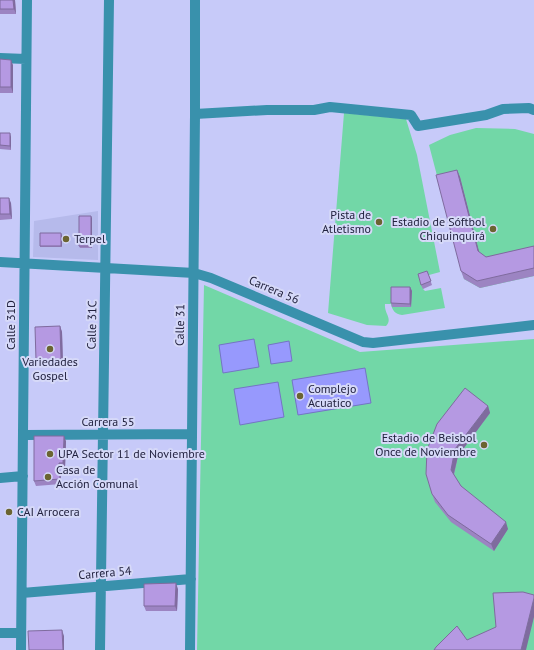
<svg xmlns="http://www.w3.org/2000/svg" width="534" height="650" font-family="'PT Sans',sans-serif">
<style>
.built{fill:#b6baeb}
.green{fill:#72d7a7}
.water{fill:#9799fd;stroke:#7475c4}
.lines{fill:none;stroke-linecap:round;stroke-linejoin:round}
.minor{stroke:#3991ac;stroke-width:10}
.wall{fill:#9c84c2}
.shaded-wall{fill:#7f6b9e}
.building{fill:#b599e2;stroke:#7f6b9e}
.poi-dot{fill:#6b6431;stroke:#d6d9f8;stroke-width:1.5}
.labels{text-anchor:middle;stroke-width:4;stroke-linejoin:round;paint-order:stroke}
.poi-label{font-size:12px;fill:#22223f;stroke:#d6d9f8;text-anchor:start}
.street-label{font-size:12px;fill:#22223f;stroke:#d6d9f8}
</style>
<rect width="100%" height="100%" fill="#c7caf9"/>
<path class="built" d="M98,211V260L33,257L34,221Z"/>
<path class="green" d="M344,113L406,119L417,155L440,272L429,275L423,289L425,291L441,288L445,308L402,315C395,314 392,310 391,304H385C384,314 393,318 386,326L367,325L328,313Z
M476,128L515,129L534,134V276L480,288L464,279L429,145L450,135Z
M204,285L360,352L534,339V650H197Z"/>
<path class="water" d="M254,339L259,367L223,373L219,345Z
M289,341L292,361L271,364L268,345Z
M365,368L371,403L298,415L292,380Z
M278,382L284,417L240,425L234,389Z"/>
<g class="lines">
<path class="minor" d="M0,58L26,59
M195,114L267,110H314L330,107L411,115L418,126L486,115L503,109L529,108L534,110
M0,262L194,273L211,278L363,342L373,343L534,325
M24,435L192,434
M0,478L23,476
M22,593L191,579
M0,633H21
M21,650L27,0
M100,650L109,0
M190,650L195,114V0"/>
</g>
<path class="wall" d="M0,0H15L16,14H0Z
M0,59L13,65V93H0Z
M0,133L11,137V150L0,149Z
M457,170L460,177L479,252L486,257L534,246V276L480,288L464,279L461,271Z
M0,198L11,203L12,219L0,220Z
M92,218V248H80L79,246Z
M62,235V247H40V246Z
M427,271L432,285L423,289L421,285Z
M410,287L412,291L411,307H392L391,303Z
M60,326L62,332L63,365L38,366L36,360Z
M488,406L490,413L458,456L454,475L461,486L508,529L494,551L451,522L435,502L432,494Z
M66,441L65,468H60L61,484L36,486L34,481Z
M178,589L177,611H146L144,606Z"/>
<path class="shaded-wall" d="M13,0H15L16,14L14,9Z
M11,60L13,65V93L11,87Z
M10,133L11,137V150L10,146Z
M457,170L460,177L481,259L478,251Z
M9,198L11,203L12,219L10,214Z
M91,216L92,218V248L91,246Z
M61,233L62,235V247L61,246Z
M410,287L412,291L411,307L410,304Z
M60,326L62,332L63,365L61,359Z
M488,406L490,413L458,456L453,477L451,470L455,449Z
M64,436L66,441L65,468L63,463Z
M59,463L60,468L61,484L60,479Z
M506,522L508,529L494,551L491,544Z
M176,583L178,589L177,611L175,606Z
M534,598V617L526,650H521Z
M62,630L64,636V650H63Z"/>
<path class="building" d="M0,0H13L14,9H0Z
M0,59L11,60V87H0Z
M0,133H10V146L0,145Z
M457,170L478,251L486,257L534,246V268L477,281L461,271L436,175Z
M0,198H9L10,214H0Z
M79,216H91V246H79Z
M40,233H61V246H40Z
M427,271L431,281L421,285L418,274Z
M391,287H410V304L391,303Z
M60,326L61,359L36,360L35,327Z
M465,388L488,406L455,449L451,470L461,486L506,522L491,544L448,515L432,494L426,474L427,450L437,424Z
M34,436H64L63,463H59L60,479L34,481Z
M176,583L175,606H144V584Z
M523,592L534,595V598L521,650H434L436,647L457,626L467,640L496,627L493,593Z
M62,630L63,650H29L28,631Z"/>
<g class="poi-dot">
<circle cx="379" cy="222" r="4"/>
<circle cx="493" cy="229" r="4"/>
<circle cx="66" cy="239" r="4"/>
<circle cx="50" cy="349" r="4"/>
<circle cx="300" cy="396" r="4"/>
<circle cx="484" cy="445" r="4"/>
<circle cx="50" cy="454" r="4"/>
<circle cx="48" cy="477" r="4"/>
<circle cx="9" cy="512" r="4"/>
</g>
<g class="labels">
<g class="poi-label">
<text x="371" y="219" text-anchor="end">Pista de<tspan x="371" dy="14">Atletismo</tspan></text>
<text x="485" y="226" text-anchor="end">Estadio de Sóftbol<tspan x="485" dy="14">Chiquinquirá</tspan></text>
<text x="74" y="243">Terpel</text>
<text x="50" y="366" text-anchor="middle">Variedades<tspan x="50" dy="14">Gospel</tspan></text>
<text x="308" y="393">Complejo<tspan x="308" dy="14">Acuatico</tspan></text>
<text x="476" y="442" text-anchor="end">Estadio de Beisbol<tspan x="476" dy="14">Once de Noviembre</tspan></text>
<text x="58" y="458">UPA Sector 11 de Noviembre</text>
<text x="56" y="474">Casa de<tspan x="56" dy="14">Acción Comunal</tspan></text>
<text x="17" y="516">CAI Arrocera</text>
</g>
<g class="street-label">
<text transform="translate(274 290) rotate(23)" y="4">Carrera 56</text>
<text transform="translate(11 325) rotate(-90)" y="4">Calle 31D</text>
<text transform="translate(92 325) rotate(-89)" y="4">Calle 31C</text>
<text transform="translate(180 325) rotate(-89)" y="4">Calle 31</text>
<text x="108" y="426">Carrera 55</text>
<text transform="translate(105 573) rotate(-5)" y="4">Carrera 54</text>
</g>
</g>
</svg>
